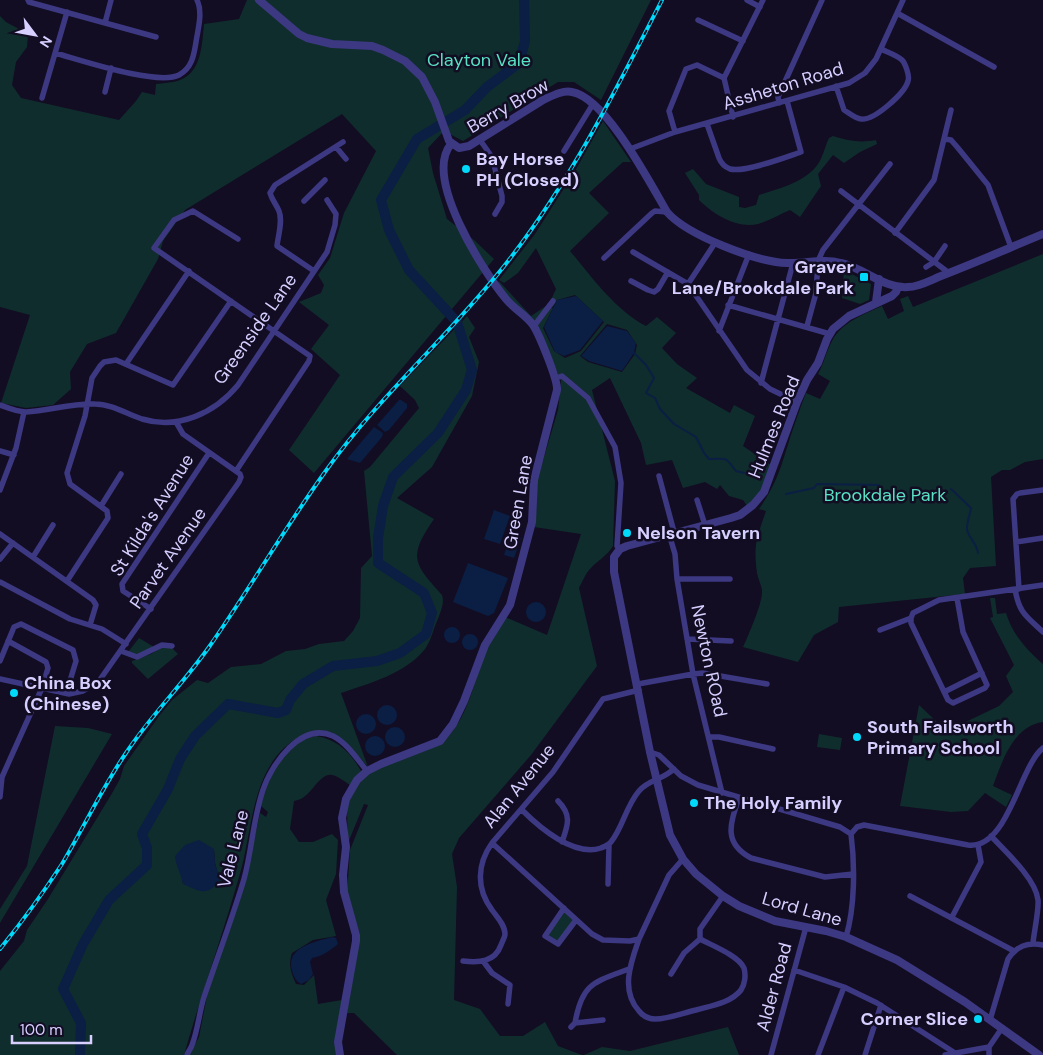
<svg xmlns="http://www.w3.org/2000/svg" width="1043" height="1055" font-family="'DM Sans',sans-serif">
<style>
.green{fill:#102d2d;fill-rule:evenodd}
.water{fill:#0b1e44}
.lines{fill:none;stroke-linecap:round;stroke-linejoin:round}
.stream{stroke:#0b1e44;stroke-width:2}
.river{stroke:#0b1e44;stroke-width:10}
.minor{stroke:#3d3882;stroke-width:5.5}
.tertiary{stroke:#3d3882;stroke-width:8}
.rail-casing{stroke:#00d9fa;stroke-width:4}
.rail{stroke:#120d23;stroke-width:2;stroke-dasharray:5.5;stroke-linecap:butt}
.poi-dot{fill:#00d9fa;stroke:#120d23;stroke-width:2}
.labels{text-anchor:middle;stroke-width:5;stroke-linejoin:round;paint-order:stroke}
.park-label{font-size:18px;fill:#59e1c3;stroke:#120d23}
.street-label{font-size:18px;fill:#d6cfff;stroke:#120d23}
.poi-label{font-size:18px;font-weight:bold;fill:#d6cfff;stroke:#120d23;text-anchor:start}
</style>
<rect width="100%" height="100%" fill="#120d23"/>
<path class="green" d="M247,0H651L601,100L574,82H558L463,141L444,131L428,148L433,173L447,219L474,240L494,259L314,473L289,450L340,375L311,349L329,325L299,302L321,293L324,285L318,275L330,258L344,213L376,151L342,114L185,210L163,241L158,259L116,333L87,344L70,372L71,389L53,405L26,408L1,403L30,315L0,307V16L6,22L28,34L27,47L16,62L12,85L21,98L119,120L136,101L142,92L155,95L156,84C163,83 173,83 180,80C202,72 202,43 204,24L239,19Z
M603,121L631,162H623L589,193L609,213L570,251C592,277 615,310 646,326L657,317L676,333L662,348L677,364L697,378L686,388L730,413L734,405L755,416L743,446L771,465L759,495L748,507L743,500L729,496L720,485L717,489L705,482L683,488L672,460L646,465L641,443L610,378L592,390L615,481L613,546C607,556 597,561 589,570C585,575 582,582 579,588L597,666L531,755L459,838L452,854L457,887L454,1000L480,1009L500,1036H523L545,1022L558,1046L582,1055H397L354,1013H347L360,934L347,894L350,850L368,805L364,804L348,843C348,832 346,809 348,800C357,768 411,755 439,745C469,722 474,679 487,646C491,636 499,626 505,617L547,635L581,534L534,527L536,513L537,481L558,410L561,381L553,363L527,317L497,284L499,281L531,316L546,306L553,308L543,328L554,351L565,358L581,351L604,322L575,295L557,300L553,307L548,306L556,289L536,248L518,273L504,283L499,280L535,234L575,171ZM607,324L627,330L637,345L635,354L622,372L588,362L580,356Z
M833,136C849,141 860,143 876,140L877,144L860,152L844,163L833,155L818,174L821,186L800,217L790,210C780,214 769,221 758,224C737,229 713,214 699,200V195L685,173L693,169L706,184L739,197V207L745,208L756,205L759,195C778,189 806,182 818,164C823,157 825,146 829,138Z
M1043,254V459L1025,462L1010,470H1002L991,477L996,566L970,568L963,578L965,594L839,607L838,622L814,635L798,662L743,647C748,636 763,602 762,591C762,586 758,579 757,573C753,545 757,537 766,511L759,509C777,483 781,467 790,438C795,423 800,408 806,393L820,399L830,381L818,374C824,363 826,352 832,341C842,322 863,315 882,306L888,319L904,311L900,299L908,296L913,307Z
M844,270L871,284L869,300L860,304L842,298Z
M467,316L475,328L469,337L479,362L472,396L432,467L397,498L434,519C408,557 413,563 442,595C445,603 440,613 437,621C433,630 431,641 425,649C405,674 370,683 341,693L368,767C346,742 329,717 294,740C250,770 253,832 239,877C222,937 201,995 184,1055H0V971L24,941L27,930L48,899L111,795L120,779L124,766L159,716L172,700L197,680L208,683L231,667L261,664L286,651L305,649L319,644L344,641L353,631L360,618L361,568L372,556L364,471L370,467L419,408L415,400L400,386ZM214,849L215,863L220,881L183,884L181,872Z
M990,598H995L997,614L1006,613C1012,634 1027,650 1043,664V722C1013,726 1002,762 993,786L1012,795L1006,807L985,793L968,811L951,812L900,806L919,705L938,723L949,730L999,706L1013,692L1006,676L1014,665L990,618L993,617Z
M139,638L154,647L137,655L128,652Z
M162,647L172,648L178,654L148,679L132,663V661L151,654Z
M55,726L88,728L112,734L0,923V909L27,866Z
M819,734L842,738L840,750L817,747Z
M316,736C337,739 351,753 361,771L350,785C345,782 338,776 332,775C321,773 313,791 305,796C302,799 298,800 294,801L290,829L299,842H313L332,834L338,840L336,874L326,900L336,936L313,940L292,953C288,965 291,973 296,984L304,985L314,975L318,1004L342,1000L335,1039L338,1055H189L199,1037L207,996L255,836L260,813L266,817L268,812L261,806C268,779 284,740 316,736Z
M564,910L574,920L557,941L548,936Z
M728,1027L739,1055H584L602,1047L630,1051Z"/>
<path class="water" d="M576,296L603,321L580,350L564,356L555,352L544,327L557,300Z
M607,326L627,331L636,343L634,353L622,371L589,361L581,356Z
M399,400H401L407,404V408L389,430L385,432L377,425Z
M374,427L383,433L382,437L360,463L347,459Z
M494,510L510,516L500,544L484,539Z
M511,534L521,538L514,558L504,555Z
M468,563L508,578L494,613L488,616L453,602Z
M526 612a10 10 0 1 1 20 0a10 10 0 1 1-20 0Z
M444 635a8 8 0 1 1 16 0a8 8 0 1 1-16 0Z
M462 642a8 8 0 1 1 16 0a8 8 0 1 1-16 0Z
M377 715a10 10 0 1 1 20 0a10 10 0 1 1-20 0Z
M356 724a10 10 0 1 1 20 0a10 10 0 1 1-20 0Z
M385 737a10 10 0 1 1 20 0a10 10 0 1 1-20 0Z
M365 746a10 10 0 1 1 20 0a10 10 0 1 1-20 0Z
M199,840L214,849L215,863L220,881C205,897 200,891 183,884C181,873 176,867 175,856L185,845Z
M332,937L336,938L338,944C331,950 321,957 312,958L310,962L313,974L309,980L301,984C296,981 294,977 292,971C285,947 315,942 332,937Z"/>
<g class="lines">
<path class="stream" d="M634,353L646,365L654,378L646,393L655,398L660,409L674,424L696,437L704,453L709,459C729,459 724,456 736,471L744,473
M951,489L971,508C970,514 967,521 967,528C966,535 977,543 978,553
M786,494L814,488L817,484L879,485"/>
<path class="river" d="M80,1055L81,1023L63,989L83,944L109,900L147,865V848L142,834L168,789L180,759L195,736L228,704L278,713L286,710L290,700L303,684L333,666L377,661L400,653L426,634L432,613L424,593L378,563V538L383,506L393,477L438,433L466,390L472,370L457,322L409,270L389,230L381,200L417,139L465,110L487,87L519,63L525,41L524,0"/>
<path class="minor" d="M28,0L29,2L156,37
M747,0L760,7
M897,13L994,67
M698,20L743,41
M105,23L111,0
M55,53C81,60 157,86 179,75C192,68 194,55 196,42C198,29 203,12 197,0
M724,78L763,0
M836,86L844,110C849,113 856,119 861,119C874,121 905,93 908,81C910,76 905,63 902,60C897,55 887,52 881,49
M105,92L111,68
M42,98L67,12
M779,103L778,97L822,0
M707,124L719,158C721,163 725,167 730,169C744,173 786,157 801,152L787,101
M675,132L669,111L686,69L697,65L724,78L733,117
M945,139L951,140L958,148L988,185L1011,247
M480,140L492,157L502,196V202L495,214
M336,147L346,159
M630,149L675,132L849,83L865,73L876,59L903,0
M564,151L593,104
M841,191L949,273
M304,201L325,180
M895,233L934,180L951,110
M633,252L688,284L747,370L770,389L797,402
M604,258L652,213L655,211L667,212
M926,267L934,262L945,246
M314,271L277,246C278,236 283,221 279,211C276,204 272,200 270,193L275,185L343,142
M631,281L648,290L654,292L658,289L668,272
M688,284L715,243
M728,305L830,334
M534,326L553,301
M807,326L816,293L818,261L823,250L890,164
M719,331L749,254
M126,364L189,271
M556,378L562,376L588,398L615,447L621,483L617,546L620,549
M761,383L793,263
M0,405C8,408 18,412 26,412C49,411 71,403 95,404C111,404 127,414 142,419C178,430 215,413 238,385L327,252L335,225L336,214L327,200
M0,451L14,455
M236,471L309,361L310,356L154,248L174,220L193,211L238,239
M659,476L674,532
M0,490L16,448L24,412
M697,500L705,525
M101,506L121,474
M0,534L93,600L96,605L90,625
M669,534L675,554L677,579L693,674L722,793
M1016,542L1043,538
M33,557L53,525
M0,559L13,543
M677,579H730
M67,581L108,518L107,511L70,484L67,473L85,416L92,378L100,366L104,362L116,360L173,385L231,301
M0,582L70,619L102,629L126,644
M1015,589C1019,613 1026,616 1043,632
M1019,589L1013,499L1017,494L1020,493L1043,490
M151,609L123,591L122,584L209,453
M911,618V623L948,700L953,703L985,688L987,685L963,632L957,598
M911,618L913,613L939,600L1043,585
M880,630L911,618
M687,639L731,641
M121,651L137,657L162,645L172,646
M0,661L14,627L21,624L73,650L76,661L69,684V694
M0,679L69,694L83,691L99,681L239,482L241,477L240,474L183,434L176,422
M638,684L693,674L703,673L767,684
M639,690L603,699L553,772L492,843L592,934L603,940L630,941L639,939L669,875L683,859
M944,692L982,673
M710,737H719L773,749
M650,752L659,755L681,776L698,785L840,827L851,834C855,865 855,907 846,937
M0,797L2,777L42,688L48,668L46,662L8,641
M739,798C730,824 723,843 751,858L825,877L853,874
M558,801C572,815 568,825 562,842
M522,810C540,828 574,857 601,848C605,846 608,846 611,842C623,827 626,806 639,791C648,780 662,780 674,769
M851,834L857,827L864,825L968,845C1008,850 1019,767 1043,748
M991,836C1005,851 1036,879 1038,900C1039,910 1034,932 1033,943
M608,884L609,845
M910,896L1014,951
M564,908L545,936L558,944L576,920
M952,917L981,862L978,845
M639,939C631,962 620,990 639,1011C643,1016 648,1019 655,1019C668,1019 683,1013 696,1010C710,1006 731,1003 741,990C745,984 746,975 744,968C739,956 713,946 700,939V929L723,896
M463,961C479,963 495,962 501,945C502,942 505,937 505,934C505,925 497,917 492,910C476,889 477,864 492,843
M483,961L492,973L510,985L508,1004
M794,970L844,987L877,1003L955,1053
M671,974L684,953L700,939
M990,1020L1008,959C1017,946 1027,942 1043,945
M575,1023C582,983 594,982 629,969
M571,1027L575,1023L603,1020
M187,1055C188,1051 191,1049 192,1045C198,1030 199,1013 204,997C217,958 232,919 244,879C252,850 253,819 263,790C271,765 301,721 333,736C347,743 357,759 367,771
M771,1055L806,927
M818,1055L844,987
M865,1055L881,1005
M945,1055L989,1047
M989,1055V1047L1002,1028"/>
<path class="tertiary" d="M259,0L299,34L307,38L332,44L372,46L383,50L405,61L422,77L435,102L449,141L459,148L469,146L543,100C552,96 562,90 572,92C606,98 650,183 667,212C687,235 756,262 787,263C805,264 823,258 841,263C864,268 884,289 908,287C919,287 931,280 941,276C975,263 1009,248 1043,234
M898,287L896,292L892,296L849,316L833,329L827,339L818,363L807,380L797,402L764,492L753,505L740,515L731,518L627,546L620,549L614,557V572L650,752L670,835L683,859L696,874L723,896L739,906L775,921L826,931L846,937L897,960L965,1002L1039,1055
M876,302L879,279
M340,1055L338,1042L356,941V935L344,892L343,875L346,847L342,818L346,799L357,780L367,771L381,764L440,741L453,724L464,701L485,645L510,605L532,522L534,480L557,390C558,380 539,334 533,325C526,315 514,309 506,299C483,271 423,178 451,144"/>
<g class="rail-casing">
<path id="rail" d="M0,949C22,922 43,893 62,864C84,827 102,788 126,753C151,715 183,684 209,647C249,590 284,529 325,472C378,397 448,337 505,265C569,184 615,92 662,0"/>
</g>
<use href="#rail" class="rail"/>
</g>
<g class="poi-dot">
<circle cx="466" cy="169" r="5"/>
<rect x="859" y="272" width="10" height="10" rx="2.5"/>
<circle cx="627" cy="533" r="5"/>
<circle cx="14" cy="693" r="5"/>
<circle cx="857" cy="737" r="5"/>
<circle cx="694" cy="803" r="5"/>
<circle cx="978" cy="1019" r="5"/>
</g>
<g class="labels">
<g class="park-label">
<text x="479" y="66">Clayton Vale</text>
<text x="885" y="501">Brookdale Park</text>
</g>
<g class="street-label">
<text transform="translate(783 86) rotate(-17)" y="6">Assheton Road</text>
<text transform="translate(508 106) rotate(-30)" y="6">Berry Brow</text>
<text transform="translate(255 329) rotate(-55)" y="6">Greenside Lane</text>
<text transform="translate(774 427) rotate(-68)" y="6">Hulmes Road</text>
<text transform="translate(518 502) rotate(-80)" y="6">Green Lane</text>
<text transform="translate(152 515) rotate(-58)" y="6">St Kilda's Avenue</text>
<text transform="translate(168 558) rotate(-55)" y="6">Parvet Avenue</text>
<text transform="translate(709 661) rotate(78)" y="6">Newton ROad</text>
<text transform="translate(519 786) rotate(-51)" y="6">Alan Avenue</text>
<text transform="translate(233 849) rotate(-76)" y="6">Vale Lane</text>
<text transform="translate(802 909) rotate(16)" y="6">Lord Lane</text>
<text transform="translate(774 987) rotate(-75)" y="6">Alder Road</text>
</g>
<g class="poi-label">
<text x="476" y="165">Bay Horse<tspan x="476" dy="21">PH (Closed)</tspan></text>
<text x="854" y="273" text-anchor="end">Graver<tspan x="854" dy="21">Lane/Brookdale Park</tspan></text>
<text x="637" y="539">Nelson Tavern</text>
<text x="24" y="689">China Box<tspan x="24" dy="21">(Chinese)</tspan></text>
<text x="867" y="733">South Failsworth<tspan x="867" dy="21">Primary School</tspan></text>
<text x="704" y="809">The Holy Family</text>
<text x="968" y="1025" text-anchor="end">Corner Slice</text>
</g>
</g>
<g transform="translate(35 35) rotate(122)" stroke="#120d23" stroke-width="4" paint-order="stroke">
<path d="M0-4L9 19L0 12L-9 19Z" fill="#d6cfff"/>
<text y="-8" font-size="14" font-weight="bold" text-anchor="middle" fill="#d6cfff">N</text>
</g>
<path d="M12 1035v8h79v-8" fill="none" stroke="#d6cfff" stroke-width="2.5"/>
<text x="20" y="1035" font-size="15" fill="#d6cfff" stroke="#120d23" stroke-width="4" paint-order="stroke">100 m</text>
</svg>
